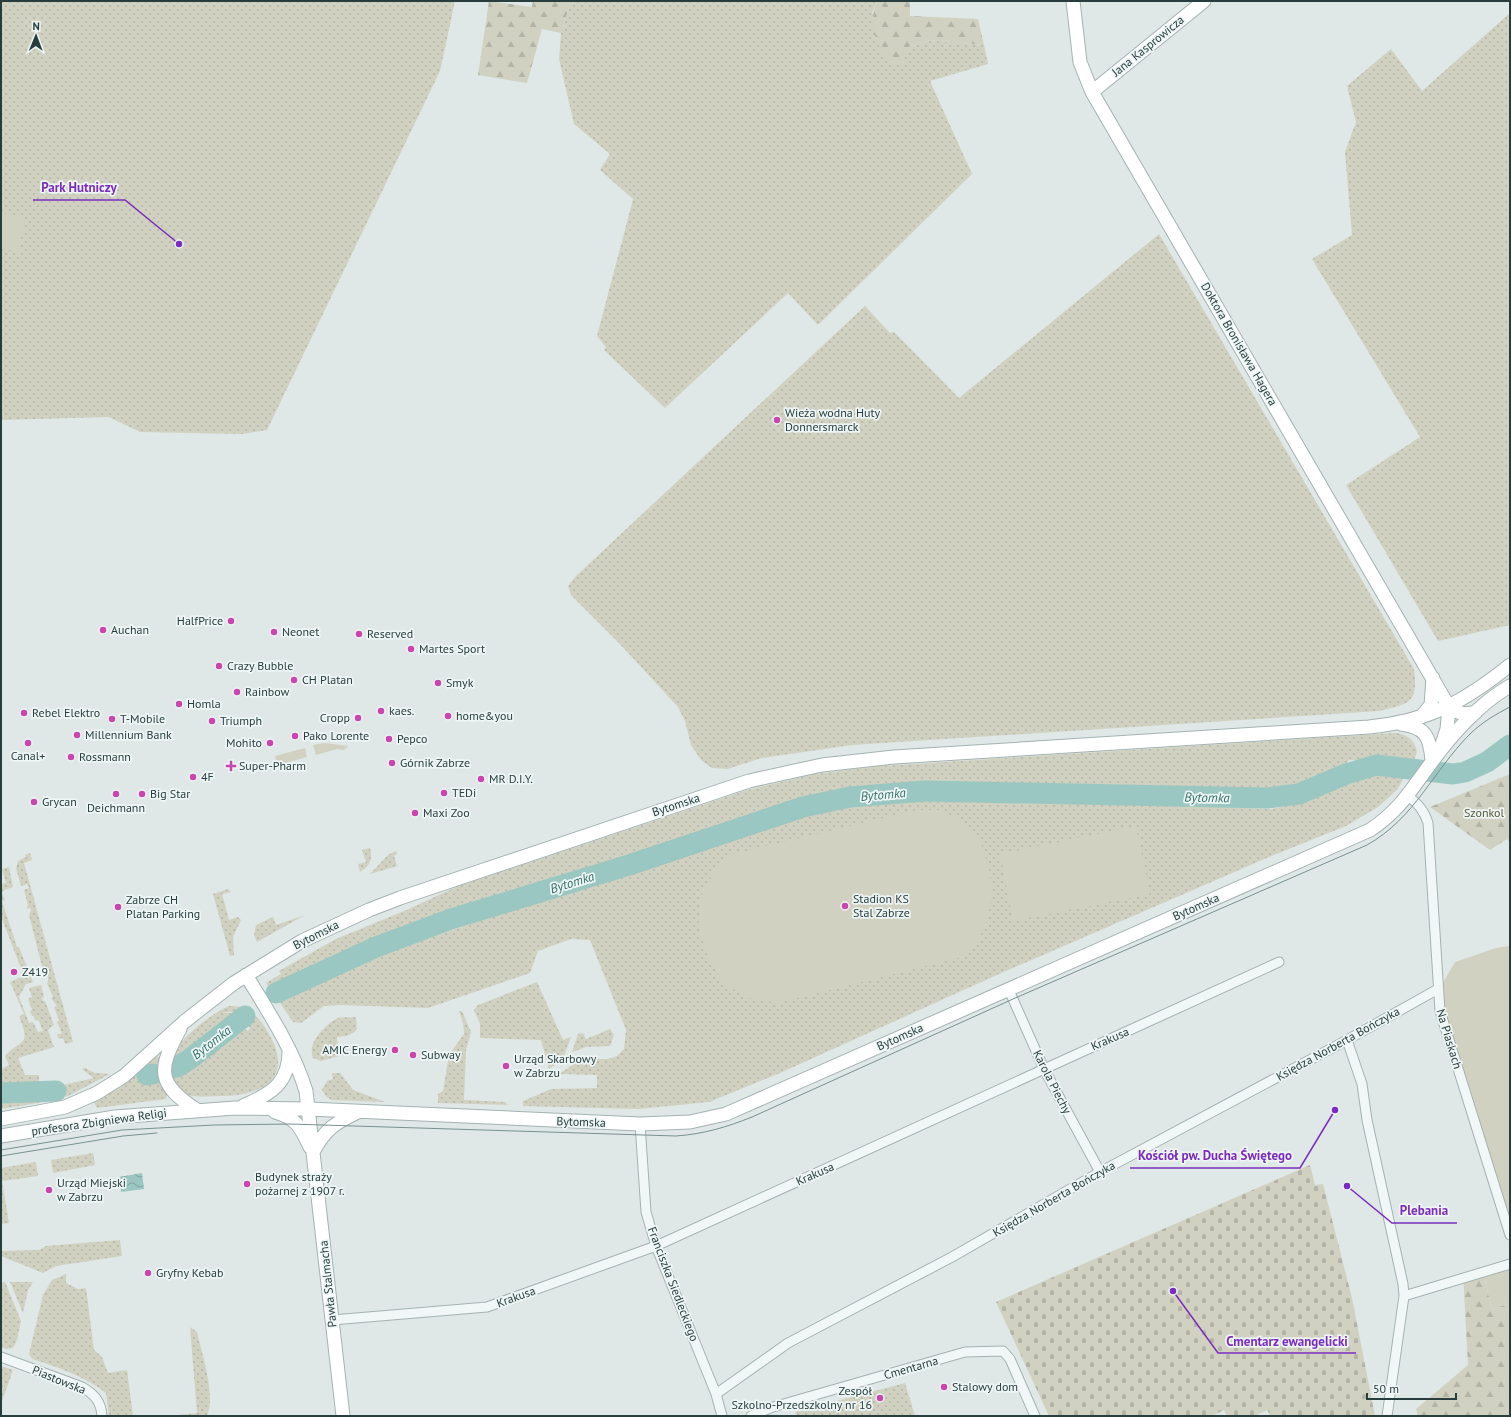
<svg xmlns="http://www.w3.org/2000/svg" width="1511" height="1417" font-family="'PT Sans',sans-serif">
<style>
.grass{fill:url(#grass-dots);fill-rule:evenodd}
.forest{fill:url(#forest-firs)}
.cemetery{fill:url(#cemetery-stones)}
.garden{fill:#d0d1c0}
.water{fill:url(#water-waves)}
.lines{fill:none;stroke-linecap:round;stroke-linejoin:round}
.river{stroke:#9ac7c1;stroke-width:21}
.street-casing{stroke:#a4b2b1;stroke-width:11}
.secondary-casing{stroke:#a4b2b1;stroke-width:15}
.street{stroke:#f1f6f6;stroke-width:9}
.secondary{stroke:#fff;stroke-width:13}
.tram{stroke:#799190;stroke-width:1}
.poi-dot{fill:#ca46af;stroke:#eef5f5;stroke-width:1.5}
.labels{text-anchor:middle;stroke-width:3.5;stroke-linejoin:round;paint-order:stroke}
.street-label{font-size:12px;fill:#283e3e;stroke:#eef5f5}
.poi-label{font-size:12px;fill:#283e3e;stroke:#eef5f5;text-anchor:start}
.park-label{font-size:12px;fill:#545936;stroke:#eef5f5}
.water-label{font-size:13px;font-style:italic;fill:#34716b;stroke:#eef5f5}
.leader{fill:none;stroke:#7b2cbf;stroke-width:1.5}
.callout-dot{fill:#7b2cbf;stroke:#eef5f5;stroke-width:1.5}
.callout-label{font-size:13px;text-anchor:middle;font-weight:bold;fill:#7b2cbf;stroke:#eef5f5;stroke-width:3.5;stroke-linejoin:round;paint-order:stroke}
</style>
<defs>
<pattern id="grass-dots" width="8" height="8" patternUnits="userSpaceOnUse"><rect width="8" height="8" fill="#d0d1c0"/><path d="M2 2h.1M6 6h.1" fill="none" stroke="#b3b4a6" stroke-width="1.8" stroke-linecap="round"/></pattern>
<pattern id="forest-firs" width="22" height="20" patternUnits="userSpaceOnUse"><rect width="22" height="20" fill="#d0d1c0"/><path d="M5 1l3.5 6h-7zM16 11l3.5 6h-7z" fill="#b3b4a6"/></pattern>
<pattern id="cemetery-stones" width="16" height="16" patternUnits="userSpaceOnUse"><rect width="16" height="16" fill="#d0d1c0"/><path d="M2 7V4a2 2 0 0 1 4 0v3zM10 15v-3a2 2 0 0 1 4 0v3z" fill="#b3b4a6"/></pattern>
<pattern id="water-waves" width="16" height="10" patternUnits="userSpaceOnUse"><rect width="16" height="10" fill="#9ac7c1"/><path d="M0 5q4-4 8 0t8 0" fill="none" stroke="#7ea39e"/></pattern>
</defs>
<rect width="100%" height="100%" fill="#dfe8e7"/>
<path class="grass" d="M1,1H455L440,71L267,430L242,434L140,432L109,417L1,420Z
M571,1H877L872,13L908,48L930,40L984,45L988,64L930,81L972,174L818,325L788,293L665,408L604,350L606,347L597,336L633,199L600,170L610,154L574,124L559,59L561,33Z
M1510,13V625L1438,641L1346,485L1420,437L1312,259L1352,235L1345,152L1356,122L1347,86L1391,49L1422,91Z
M1159,234L1414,669C1418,703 1411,703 1379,711L852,745L762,758L727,769L712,768L701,760L691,745L685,721L678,707L619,643L571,595L568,586L576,576L865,306L890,333L894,332L959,398Z
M1395,733C1407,734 1415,740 1417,752L1414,760H1349L1336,775L1309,786L1274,793L1229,794L962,784L880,786L799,803L667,848L403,932L363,946L271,990L266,983L281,974L279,971L336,939L409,909L456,887L747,790L815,774L881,766Z
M1363,772L1405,776L1397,790L1378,807L1346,826L1269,857L999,974L780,1073L709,1102L638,1109L523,1106V1101L551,1089L597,1088V1075L559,1074L577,1062L589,1059H608L617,1056L624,1049L626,1030L590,940L571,939L538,951L530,973L428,1008L341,1005L324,1006L301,1023L293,1022L278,1000L303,986L397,949L566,891L844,804L918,797L1018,799L1271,809L1310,801Z
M370,848C373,859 370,866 360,872L358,864L366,862L362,850Z
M396,851L397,854L394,856L397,866L370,874L388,855Z
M30,853L32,860L24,863L73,1042L65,1044L63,1038L59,1039L57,1035L62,1033L57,1022L59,1020L54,1007L57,1006L51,998L53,997L47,983L48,982V976L44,974L29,915L31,910L30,908L27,909V906L28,905L24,890L29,888L27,884L21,886L16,868L18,861L26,857L25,855Z
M9,867L13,887L4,890L2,893L5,900L2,901L17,947H19L33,982L26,984L19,997L29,1023L33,1022L38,1032L43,1031L39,1021L35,1020L34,1016H32L30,1011L32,1010L28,999L32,997L29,988L41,985L44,997L42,998L43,1001H45L54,1025L48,1030L54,1047L18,1058L25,1075H39V1081L44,1082L47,1085L54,1084L59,1080L62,1099L1,1109V1097L56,1096L54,1088H1V1069L9,1065L5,1056C23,1037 31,1047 19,1016L24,1014L10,982L24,976L1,916V884L6,883L2,869Z
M228,889L231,892L222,894L229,920L238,917L241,920L233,937L234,955L230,956L213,894Z
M305,915L257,942L254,935L256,925L273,917L276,925Z
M537,982L563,1040L571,1037L563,1059L549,1069L541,1040L480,1038V1024L474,1010L478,1005Z
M229,1006C249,1005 261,1019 269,1034C294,1077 264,1095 224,1096C211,1096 196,1098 184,1094C180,1089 173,1083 171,1077C169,1071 169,1062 172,1056C179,1039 212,1013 229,1006ZM241,1010L248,1021L245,1024L250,1028L248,1031L241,1027L191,1065L178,1070L175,1061L188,1054L233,1016L231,1013L221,1012H232L234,1015Z
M459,1011H462L471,1032L466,1050L464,1100L505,1102L508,1105L438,1103V1094L443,1091L449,1055L464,1034L463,1023Z
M356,1017L357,1029C352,1036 345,1036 337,1037L338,1051H345L346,1054L321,1061L313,1058C307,1043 324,1026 336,1019C342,1016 350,1018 356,1017Z
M610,1029L614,1035L610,1046L586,1047L572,1052L578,1034L583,1033L586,1039Z
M156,1056L159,1057V1080L167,1095L166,1099L97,1108L94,1102L121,1087Z
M85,1068L95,1073L110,1074L66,1097L63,1085L94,1078L82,1069Z
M332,1073H340L353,1090L385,1102L331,1100L326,1096L322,1090L327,1081L333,1079Z
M93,1153L95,1165L53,1173L51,1160Z
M36,1162L38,1176L2,1181L9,1223L1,1224V1168Z
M120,1240L122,1256L56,1266L43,1273L1,1256V1251L39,1250L46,1246Z
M66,1274V1283L78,1289L86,1288L94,1350L102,1357L108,1373L127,1370L133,1416H109L106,1393C85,1376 57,1367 32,1359L29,1354L43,1295L52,1280Z
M5,1282L21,1321L17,1340L13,1348L6,1349L1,1347V1283Z
M10,1282H33L28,1290L23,1313Z
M190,1327L197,1332C202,1354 216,1395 207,1416H168L197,1413Z
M1,1366L13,1370L1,1404Z
M905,1383L915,1416H797L795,1412Z"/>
<path class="forest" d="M489,1L532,7L533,1H571L561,33L542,29L527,83L478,75Z
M877,1H910V16L978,19L984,45L930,40L908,48L902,64L889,65C877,44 867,25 877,1Z
M1510,774V843L1507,839L1490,850L1430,807Z
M1483,1272L1492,1309L1510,1303V1416H1418L1416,1409L1468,1365L1463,1273L1464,1276Z"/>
<path class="cemetery" d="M1310,1165L1315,1185L1323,1184L1352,1298L1375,1416H1271L1267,1410L1255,1416H1227L1224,1410L1212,1416H1049L996,1302Z"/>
<path class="garden" d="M9,211L14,217L21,214L27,231L22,233L19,251L1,249V217Z
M325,743L348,746L344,750L337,749L316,755L313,745Z
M305,748L307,757L278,765L275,756Z
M916,810H941L963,822L980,840L989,867L992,891L988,919L979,939L959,958L778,1003L748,998L723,983L707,955L698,926L702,894L714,871L733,854Z
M1136,826L1150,894L1013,921L1000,854Z
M1510,946V1227L1436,995L1455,962L1496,948Z
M1510,1262V1303L1492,1309L1483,1272Z"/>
<path class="water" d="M142,1173L144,1189L121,1192L119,1177Z"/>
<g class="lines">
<path class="river" d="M276,993L376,947L451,919L629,865L803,807L850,797L925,791L1267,798L1299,794L1346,774L1376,765L1453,774L1465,772L1487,762L1510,745
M177,1067L190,1059L245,1016
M147,1075L153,1074
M1,1093L56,1091"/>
<g class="street-casing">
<path id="street" d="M1408,796C1418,804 1424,810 1428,823L1440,1011L1510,1235
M1008,988L1044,1069L1100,1172
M1347,1040L1362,1084L1367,1120L1403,1284L1404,1296L1387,1416
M640,1124L646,1212L656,1246L716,1394L722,1416
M1404,1296L1510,1264
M332,1320L487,1307L656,1246L1279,962
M1,1357L82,1387C94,1394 101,1401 102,1416
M716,1394L788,1343L952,1257L1100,1172L1347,1040L1438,989
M751,1416L773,1407L965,1352L1003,1351L1010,1359L1035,1416"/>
</g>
<g class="secondary-casing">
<path id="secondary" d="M1073,1L1080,62L1092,92L1449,707C1459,714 1465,715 1476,712
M1092,92L1204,1
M1421,717L1431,705L1433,678
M1401,724C1426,727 1430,737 1432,761
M1441,747L1447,729L1449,707
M246,975C269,1013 293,1049 306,1091L343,1416
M180,1029C158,1069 156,1084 197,1110
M243,1106C271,1094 290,1083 289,1049
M275,1112C297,1118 301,1128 310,1147
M1,1119L65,1107L97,1093L124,1076L184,1022L234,983L302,941L369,910L400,898L749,781L822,765L894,757L1369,727C1429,721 1464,702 1510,665
M1,1136L115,1117L235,1108L309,1109L640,1124L690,1122L726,1114L1370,830C1399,811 1411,790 1431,763C1451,735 1480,703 1510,686
M313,1152C325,1129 335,1123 358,1112"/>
</g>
<use href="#street" class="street"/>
<use href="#secondary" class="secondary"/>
<path class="tram" d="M1,1150L122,1130L214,1125L290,1124L676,1136C704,1134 727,1127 752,1117L1013,999L1367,845C1415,818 1433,771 1470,734C1481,723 1496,714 1510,707
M1,1156L123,1136L157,1133"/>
</g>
<g class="poi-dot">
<circle cx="777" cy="420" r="4"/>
<circle cx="231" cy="621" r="4"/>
<circle cx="103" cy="630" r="4"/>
<circle cx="274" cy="632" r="4"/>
<circle cx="359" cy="634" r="4"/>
<circle cx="411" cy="649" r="4"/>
<circle cx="219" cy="666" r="4"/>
<circle cx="294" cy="680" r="4"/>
<circle cx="438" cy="683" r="4"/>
<circle cx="237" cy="692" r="4"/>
<circle cx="179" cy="704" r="4"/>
<circle cx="381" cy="711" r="4"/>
<circle cx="24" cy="713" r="4"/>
<circle cx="448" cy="716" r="4"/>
<circle cx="358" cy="718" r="4"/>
<circle cx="112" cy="719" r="4"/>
<circle cx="212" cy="721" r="4"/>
<circle cx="77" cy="735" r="4"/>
<circle cx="295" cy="736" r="4"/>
<circle cx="389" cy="739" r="4"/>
<circle cx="28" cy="743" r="4"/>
<circle cx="270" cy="743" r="4"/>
<circle cx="71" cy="757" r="4"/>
<circle cx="392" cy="763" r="4"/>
<path d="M229 760h4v4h4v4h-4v4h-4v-4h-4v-4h4z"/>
<circle cx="193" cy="777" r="4"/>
<circle cx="481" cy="779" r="4"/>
<circle cx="444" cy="793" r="4"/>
<circle cx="116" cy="794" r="4"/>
<circle cx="142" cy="794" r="4"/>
<circle cx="34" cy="802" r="4"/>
<circle cx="415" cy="813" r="4"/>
<circle cx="845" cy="906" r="4"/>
<circle cx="118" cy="907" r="4"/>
<circle cx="14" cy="972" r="4"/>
<circle cx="395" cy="1050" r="4"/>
<circle cx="413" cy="1055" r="4"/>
<circle cx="506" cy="1066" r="4"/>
<circle cx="247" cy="1184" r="4"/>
<circle cx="49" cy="1190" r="4"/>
<circle cx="148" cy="1273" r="4"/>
<circle cx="944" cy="1387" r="4"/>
<circle cx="880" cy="1398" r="4"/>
</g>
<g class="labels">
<g class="street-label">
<text transform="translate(1148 46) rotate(-39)" y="4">Jana Kasprowicza</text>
<text transform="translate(1239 344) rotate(60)" y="4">Doktora Bronisława Hagera</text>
<text transform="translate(676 805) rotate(-18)" y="4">Bytomska</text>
<text transform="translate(1196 907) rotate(-24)" y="4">Bytomska</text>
<text transform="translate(316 935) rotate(-27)" y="4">Bytomska</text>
<text transform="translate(900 1037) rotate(-24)" y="4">Bytomska</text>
<text transform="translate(1110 1039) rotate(-24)" y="4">Krakusa</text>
<text transform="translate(1449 1039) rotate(73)" y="4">Na Piaskach</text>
<text transform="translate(1338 1044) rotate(-29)" y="4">Księdza Norberta Bończyka</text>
<text transform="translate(1052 1082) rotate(63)" y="4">Karola Piechy</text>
<text transform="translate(99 1122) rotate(-8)" y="4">profesora Zbigniewa Religi</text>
<text transform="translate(581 1122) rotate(2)" y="4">Bytomska</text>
<text transform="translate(815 1174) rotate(-24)" y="4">Krakusa</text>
<text transform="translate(1054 1199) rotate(-30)" y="4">Księdza Norberta Bończyka</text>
<text transform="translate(328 1284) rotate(-96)" y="4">Pawła Stalmacha</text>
<text transform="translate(673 1284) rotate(69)" y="4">Franciszka Siedleckiego</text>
<text transform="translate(516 1297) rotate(-20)" y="4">Krakusa</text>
<text transform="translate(911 1368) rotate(-16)" y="4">Cmentarna</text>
<text transform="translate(59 1380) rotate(22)" y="4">Piastowska</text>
</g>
<g class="poi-label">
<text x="785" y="417">Wieża wodna Huty<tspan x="785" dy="14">Donnersmarck</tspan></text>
<text x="223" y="625" text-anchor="end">HalfPrice</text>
<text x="111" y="634">Auchan</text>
<text x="282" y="636">Neonet</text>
<text x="367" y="638">Reserved</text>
<text x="419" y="653">Martes Sport</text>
<text x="227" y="670">Crazy Bubble</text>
<text x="302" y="684">CH Platan</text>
<text x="446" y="687">Smyk</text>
<text x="245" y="696">Rainbow</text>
<text x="187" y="708">Homla</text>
<text x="389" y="715">kaes.</text>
<text x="32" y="717">Rebel Elektro</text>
<text x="456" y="720">home&amp;you</text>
<text x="350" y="722" text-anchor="end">Cropp</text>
<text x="120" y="723">T-Mobile</text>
<text x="220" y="725">Triumph</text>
<text x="85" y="739">Millennium Bank</text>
<text x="303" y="740">Pako Lorente</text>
<text x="397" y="743">Pepco</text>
<text x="262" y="747" text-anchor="end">Mohito</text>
<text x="28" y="760" text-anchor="middle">Canal+</text>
<text x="79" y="761">Rossmann</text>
<text x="400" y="767">Górnik Zabrze</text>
<text x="239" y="770">Super-Pharm</text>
<text x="201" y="781">4F</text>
<text x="489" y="783">MR D.I.Y.</text>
<text x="452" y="797">TEDi</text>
<text x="150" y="798">Big Star</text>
<text x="42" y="806">Grycan</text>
<text x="116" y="812" text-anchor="middle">Deichmann</text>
<text x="423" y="817">Maxi Zoo</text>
<text x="853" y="903">Stadion KS<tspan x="853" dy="14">Stal Zabrze</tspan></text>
<text x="126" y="904">Zabrze CH<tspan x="126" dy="14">Platan Parking</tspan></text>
<text x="22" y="976">Z419</text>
<text x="387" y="1054" text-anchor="end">AMIC Energy</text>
<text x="421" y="1059">Subway</text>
<text x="514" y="1063">Urząd Skarbowy<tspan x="514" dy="14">w Zabrzu</tspan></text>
<text x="255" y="1181">Budynek straży<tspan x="255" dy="14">pożarnej z 1907 r.</tspan></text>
<text x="57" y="1187">Urząd Miejski<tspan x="57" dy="14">w Zabrzu</tspan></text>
<text x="156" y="1277">Gryfny Kebab</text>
<text x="952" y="1391">Stalowy dom</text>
<text x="872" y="1395" text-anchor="end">Zespół<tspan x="872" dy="14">Szkolno-Przedszkolny nr 16</tspan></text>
</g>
<g class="park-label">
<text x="1484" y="817">Szonkol</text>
</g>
<g class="water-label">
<text transform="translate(883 794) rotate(-5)" y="5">Bytomka</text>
<text transform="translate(1207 797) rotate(1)" y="5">Bytomka</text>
<text transform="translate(572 882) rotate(-17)" y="5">Bytomka</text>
<text transform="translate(211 1042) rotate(-38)" y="5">Bytomka</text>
</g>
</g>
<path class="leader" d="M179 244L125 200H33M1335 1110L1300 1168H1130M1347 1186L1392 1223H1457M1173 1291L1218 1353H1356"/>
<g class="callout-dot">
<circle cx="179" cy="244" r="4"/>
<circle cx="1335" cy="1110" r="4"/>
<circle cx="1347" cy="1186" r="4"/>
<circle cx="1173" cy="1291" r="4"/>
</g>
<g class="callout-label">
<text x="79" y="192">Park Hutniczy</text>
<text x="1215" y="1160">Kościół pw. Ducha Świętego</text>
<text x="1424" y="1215">Plebania</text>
<text x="1287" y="1346">Cmentarz ewangelicki</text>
</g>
<rect width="1511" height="1417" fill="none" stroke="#283e3e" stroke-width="4"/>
<g transform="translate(36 36) rotate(1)" stroke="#eef5f5" stroke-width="3" paint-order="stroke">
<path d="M0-3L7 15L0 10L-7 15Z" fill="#283e3e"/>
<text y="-6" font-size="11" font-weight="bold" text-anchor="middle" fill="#283e3e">N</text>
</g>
<path d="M1367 1393v6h89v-6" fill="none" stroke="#283e3e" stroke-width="2"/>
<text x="1373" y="1393" font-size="12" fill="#283e3e" stroke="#eef5f5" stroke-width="3" paint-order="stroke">50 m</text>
</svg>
